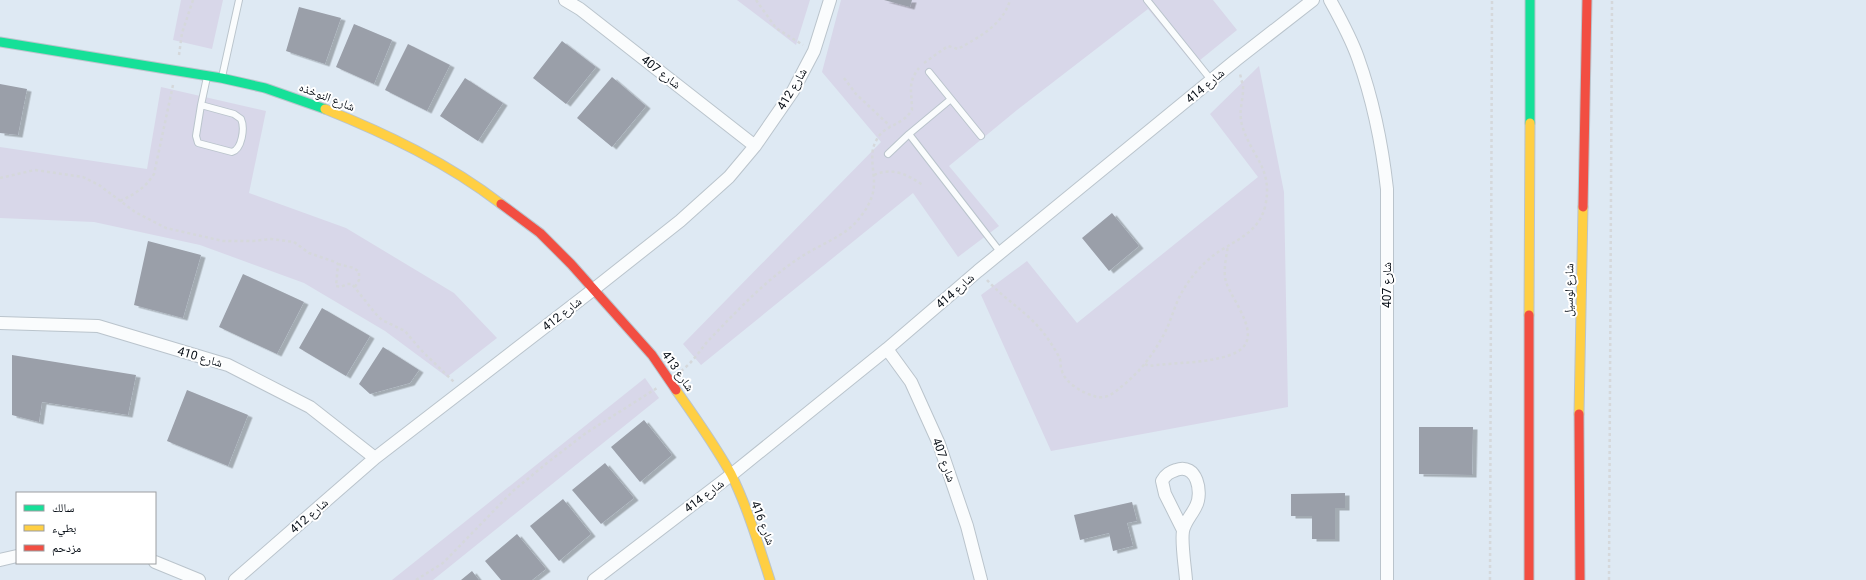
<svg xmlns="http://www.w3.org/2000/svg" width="1866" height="580" font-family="Roboto,'Noto Naskh Arabic',sans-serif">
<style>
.green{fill:#d8d7e9}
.building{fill:#9a9fa9;filter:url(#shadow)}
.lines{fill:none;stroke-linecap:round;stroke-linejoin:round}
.lane-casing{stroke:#bac4cc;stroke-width:8}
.street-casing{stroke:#bac4cc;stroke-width:14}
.fast-casing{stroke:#bac4cc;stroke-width:11}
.slow-casing{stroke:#bac4cc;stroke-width:11}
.jam-casing{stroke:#bac4cc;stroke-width:11}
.path{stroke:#d5d8db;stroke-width:2.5;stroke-dasharray:3 3;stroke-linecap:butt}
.lane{stroke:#fafcfd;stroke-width:6}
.street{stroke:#fafcfd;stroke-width:12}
.fast{stroke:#16e098;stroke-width:9}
.slow{stroke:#ffcf43;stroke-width:9}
.jam{stroke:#f24e42;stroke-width:9}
.labels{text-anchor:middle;stroke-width:4;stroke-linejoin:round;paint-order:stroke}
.street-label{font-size:12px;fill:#050c14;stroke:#fff}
</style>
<defs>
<filter id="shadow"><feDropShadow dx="4.5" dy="2.5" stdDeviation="0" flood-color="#0004"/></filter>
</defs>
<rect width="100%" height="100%" fill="#dee9f3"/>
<path class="green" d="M181,0H223L212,49L173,40Z
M737,0H810L796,45Z
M841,0H1213L1237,30L1194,65L1148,9L1017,110L949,166L999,226L958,257L913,193L701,365L683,344L881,142L822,72Z
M1259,66L1284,192L1288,407L1051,451L981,295L1027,261L1077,323L1258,177L1210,114Z
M161,87L266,111L249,193L346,228L454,293L497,338L447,377L385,331L304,283L200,245L94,222L0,218V147L147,169Z
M645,378L659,398L433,580H392Z"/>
<path class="building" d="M884,0H912L910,7Z
M299,7L341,18L325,64L286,51Z
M354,24L392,40L374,84L336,67Z
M562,41L596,67L566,104L533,78Z
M408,44L450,65L427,111L385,90Z
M612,77L646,106L612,147L577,118Z
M465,78L503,103L478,141L440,116Z
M0,84L27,89L18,135L0,133Z
M1112,213L1139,246L1109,271L1082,238Z
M148,241L201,255L183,318L134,305Z
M243,274L304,302L277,354L219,327Z
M322,308L370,336L346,376L299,348Z
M383,347L419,370L410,383L370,394L359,384Z
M12,355L136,375L128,415L42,402L39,422L12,415Z
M187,390L248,415L228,466L167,441Z
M644,420L672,455L640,482L611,447Z
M1419,427H1473L1472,475L1419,474Z
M605,463L634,498L601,524L572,490Z
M1345,493V508H1335V539H1312V516H1291V494Z
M563,499L591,534L559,561L530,526Z
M1132,502L1137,521L1127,523L1133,546L1113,551L1109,533L1080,540L1074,515Z
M517,534L546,569L532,580H501L485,561Z
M472,571L479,580H461Z"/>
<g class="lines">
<g class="lane-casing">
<path id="lane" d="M1147,0L1212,81
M929,72L981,136
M222,77L239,0
M201,105L234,114L241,119C245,128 242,149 232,152L198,143L196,136Z
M201,105L207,77
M909,134L1001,253
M888,154L909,134L951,99"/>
</g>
<g class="street-casing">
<path id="street" d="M565,0L580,9L755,146
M1330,0C1340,18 1351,38 1358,58C1373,100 1382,144 1387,189V580
M0,323L98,326L228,365L310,407L375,458
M887,349L911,382L939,444L967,526L981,580
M1183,530L1165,494L1162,481C1166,474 1170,472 1176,470C1197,462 1203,493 1196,506C1192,515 1185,521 1183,531C1181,543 1185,566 1186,580
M0,560L17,556
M155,562L199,580
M235,580L375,458L594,289L680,221L729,177L755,146L793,91L814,51L830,0
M594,580L731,475L887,349L978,271L1236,60L1313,0"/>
</g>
<g class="fast-casing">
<path id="fast" d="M0,42L221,78L265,88L325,109
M1530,123V0"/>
</g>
<g class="slow-casing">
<path id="slow" d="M325,109C387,134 448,163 501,204
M1529,315L1530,123
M676,390C695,417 715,445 731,474C747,506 759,546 770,580
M1579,414L1583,207"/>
</g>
<g class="jam-casing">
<path id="jam" d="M501,204L540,233L571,264L652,355L676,390
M1583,207L1587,0
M1579,414L1580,580
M1529,580V315"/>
</g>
<path class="path" d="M756,0L776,28L803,45
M179,55L182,33L193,0
M924,63L948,46L958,49C979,37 1003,25 1010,0
M844,78L856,94L890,126
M874,175C893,167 907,174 924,186
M0,178L35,170L83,177L99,185L135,212L166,228L223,241H253L271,239L294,242L309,253L335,262L338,264L336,286L341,287L347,284H352L375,313L382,320L405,331L420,349L454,382
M120,201C135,194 145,188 154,174L173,85
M338,264L354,268L359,272V280L355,287
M987,280C1006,301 1028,312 1046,336C1050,342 1057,352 1060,359C1061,363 1060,367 1062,371C1065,383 1083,393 1094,396C1105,400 1113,394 1121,387C1139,373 1152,356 1163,336C1171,322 1174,306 1182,292C1190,278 1201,265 1214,255C1233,241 1258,234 1265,207C1274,168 1251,157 1242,125C1238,111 1244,98 1243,86C1242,82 1241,78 1240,74
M1145,364L1149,366C1176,362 1204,364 1230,355C1269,342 1233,303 1226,282C1223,271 1226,258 1228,246
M681,371C691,364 699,352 707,342C737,311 767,278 804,255C823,243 848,235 861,216C869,206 874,195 874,183C874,169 869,153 876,141C884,124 901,127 912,110C912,92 907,83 919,68
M416,580L443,563L513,491L547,463L586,433L657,388
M1490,580L1492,0
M1609,580L1612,0"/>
<use href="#lane" class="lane"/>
<use href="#street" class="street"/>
<use href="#fast" class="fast"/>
<use href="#slow" class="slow"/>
<use href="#jam" class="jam"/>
</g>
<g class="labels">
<g class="street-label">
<text transform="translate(661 72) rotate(38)" y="4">شارع 407</text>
<text transform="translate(1205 86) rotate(-40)" y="4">شارع 414</text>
<text transform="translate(792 89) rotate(-59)" y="4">شارع 412</text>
<text transform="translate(327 97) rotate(21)" y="4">شارع النوخذه</text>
<text transform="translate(1387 285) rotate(-90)" y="4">شارع 407</text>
<text transform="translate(1569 290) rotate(-89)" y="4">شارع لوسيل</text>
<text transform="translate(955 291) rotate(-41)" y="4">شارع 414</text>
<text transform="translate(562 314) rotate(-38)" y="4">شارع 412</text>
<text transform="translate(200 357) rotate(16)" y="4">شارع 410</text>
<text transform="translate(678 371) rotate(55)" y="4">شارع 413</text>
<text transform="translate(944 460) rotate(70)" y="4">شارع 407</text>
<text transform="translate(704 496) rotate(-37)" y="4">شارع 414</text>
<text transform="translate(309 516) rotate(-41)" y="4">شارع 412</text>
<text transform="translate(763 523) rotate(69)" y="4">شارع 416</text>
</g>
</g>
<rect x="16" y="492" width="140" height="72" fill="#ffffff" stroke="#9b9ea1"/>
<rect x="24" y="505" width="20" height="6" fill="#16e098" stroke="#9b9ea1"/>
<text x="52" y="512" font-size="12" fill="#050c14">سالك</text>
<rect x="24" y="525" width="20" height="6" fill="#ffcf43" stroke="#9b9ea1"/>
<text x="52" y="532" font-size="12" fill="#050c14">بطيء</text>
<rect x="24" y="545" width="20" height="6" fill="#f24e42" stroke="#9b9ea1"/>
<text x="52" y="552" font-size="12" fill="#050c14">مزدحم</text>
</svg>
